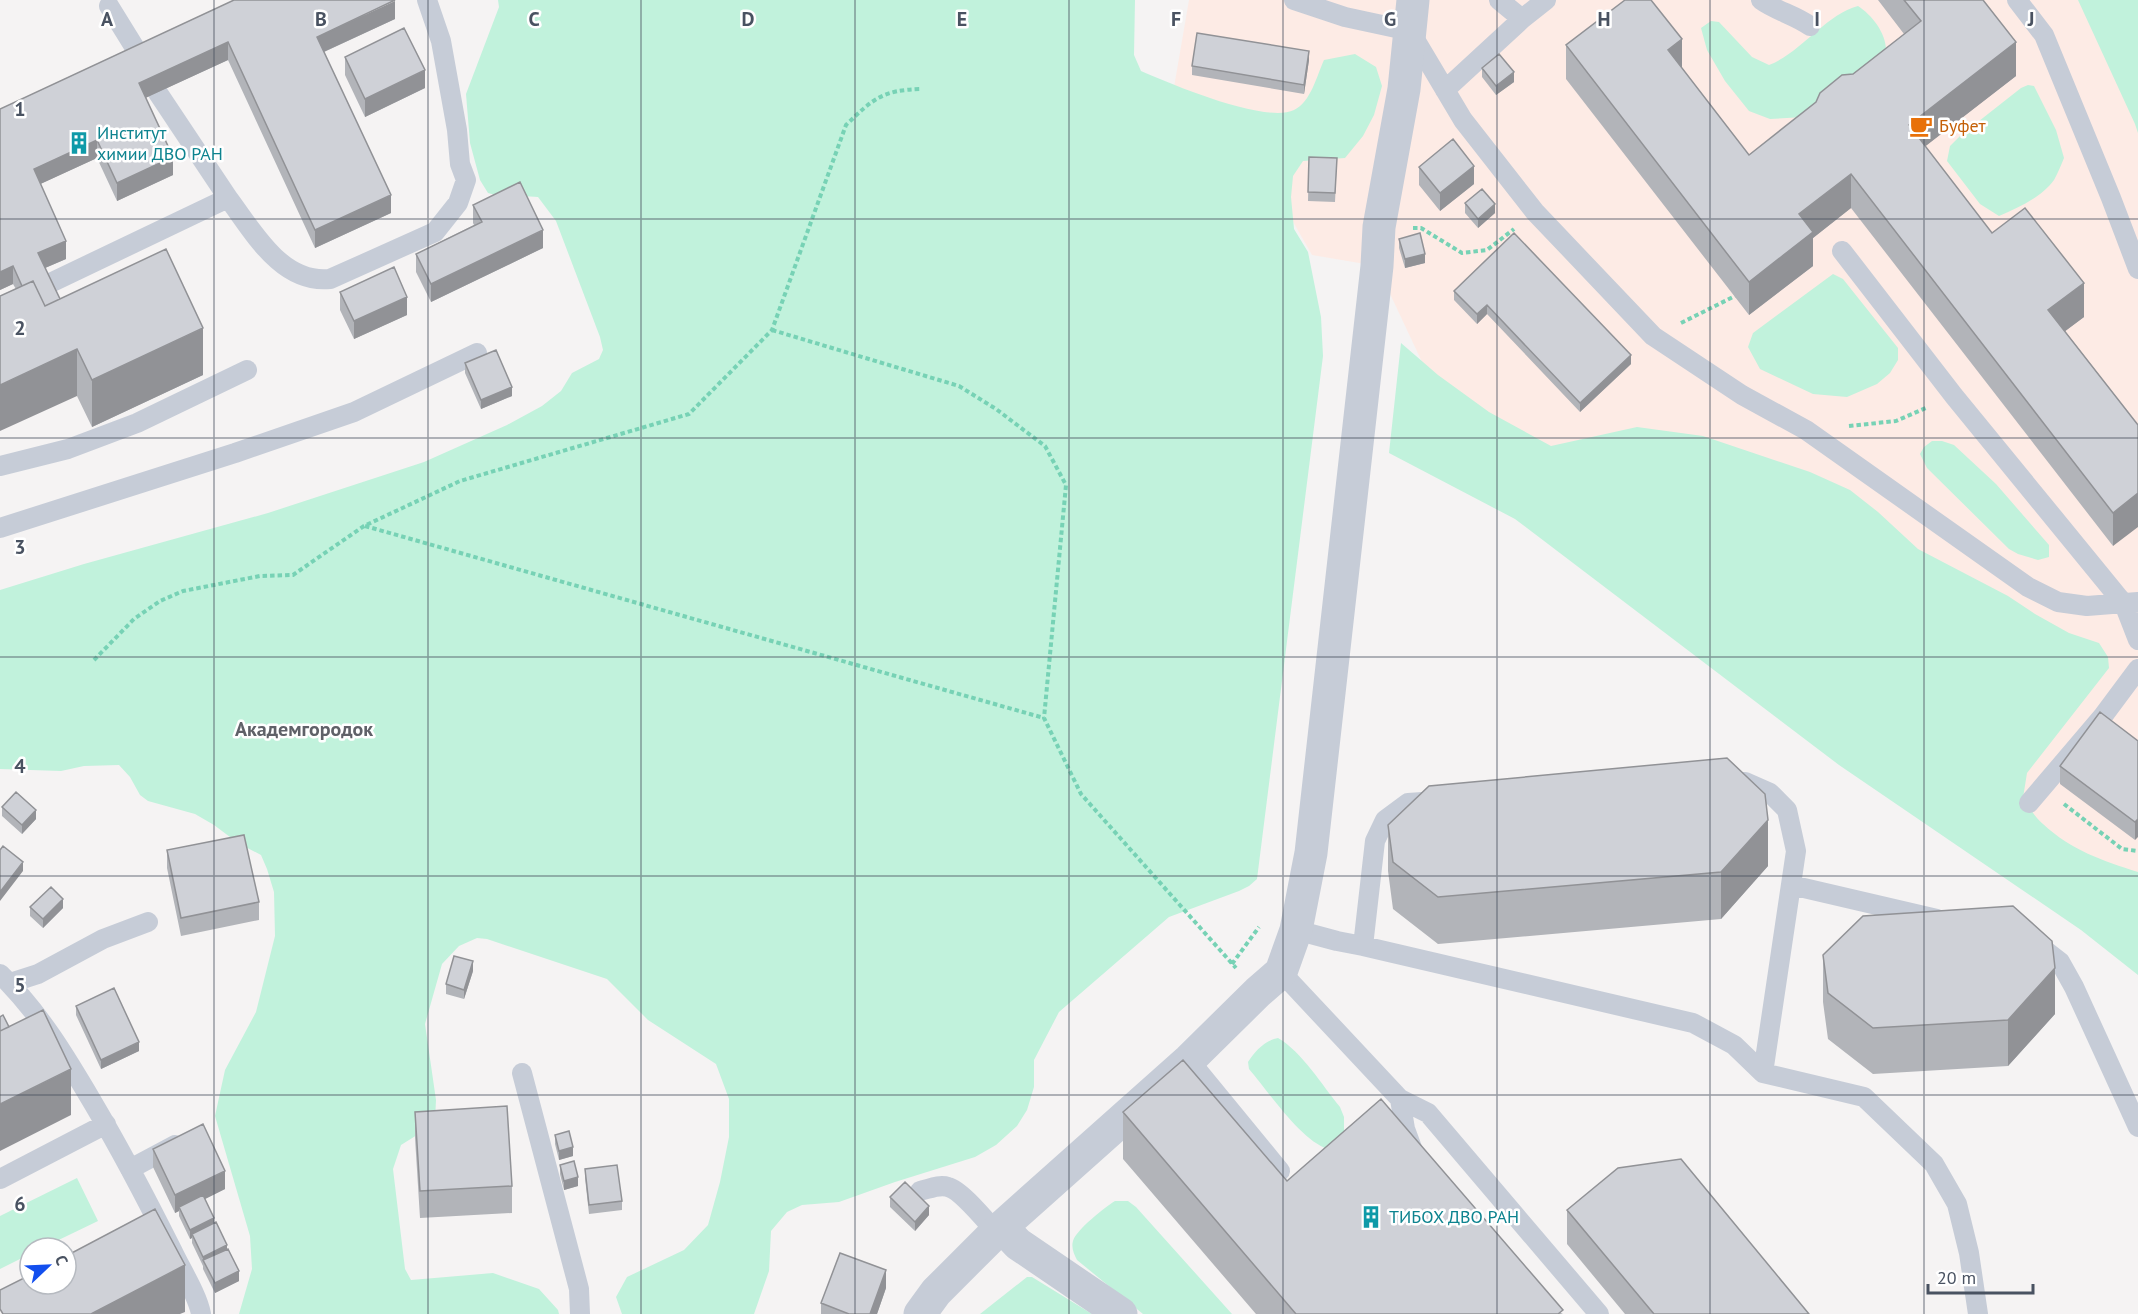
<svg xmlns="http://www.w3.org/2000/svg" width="2138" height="1314" font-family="'PT Sans',sans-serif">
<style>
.medical{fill:#fdebe5}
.green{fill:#c1f2dc}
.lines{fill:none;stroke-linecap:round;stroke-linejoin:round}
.path{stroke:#77d2b5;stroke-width:4;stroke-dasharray:4.5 3;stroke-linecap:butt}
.lane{stroke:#c6ccd7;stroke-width:20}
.street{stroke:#c6ccd7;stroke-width:33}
.wall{fill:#b2b4b9}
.shaded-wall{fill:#919296}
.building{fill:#cfd1d7;stroke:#919296;stroke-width:1.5}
.grid{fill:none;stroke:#495261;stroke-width:1.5;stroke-opacity:0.55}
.labels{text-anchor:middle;stroke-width:5;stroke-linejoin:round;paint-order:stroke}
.food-label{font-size:18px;fill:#c56008;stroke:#fff;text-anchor:start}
.culture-label{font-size:18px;fill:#0d838f;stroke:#fff;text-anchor:start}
.neighbourhood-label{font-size:20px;font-weight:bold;fill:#5f6168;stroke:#fff}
.grid-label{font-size:20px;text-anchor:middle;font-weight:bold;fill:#495261;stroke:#fff;stroke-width:5;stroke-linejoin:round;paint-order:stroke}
</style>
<rect width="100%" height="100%" fill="#f5f3f3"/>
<path class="medical" d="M1189,0H2138V927L1452,426L1377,266L1312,255L1259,162L1167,128Z"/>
<path class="green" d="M498,0H1135L1134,55L1141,71C1171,84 1265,124 1294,110C1311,102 1317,75 1324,60L1355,54L1376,67L1382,86L1374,115L1363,136L1345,158L1303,161L1293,176L1291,197L1294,229L1308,252L1321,317L1323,356L1257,879L1249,886L1239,891L1169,917L1059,1012L1034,1060V1087L1027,1110L1017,1126L996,1145L975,1157L895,1182L839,1202L802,1205L787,1212L771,1231L769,1271L754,1314H622L616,1297L627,1277L684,1250L708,1225L720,1182L729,1137V1099L716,1064L648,1020L607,979L487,939L477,938L459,946L442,964L425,1024L436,1100L435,1120L425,1130L401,1145L393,1169L405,1269L411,1280L493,1273L539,1289L558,1310L559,1314H239L252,1269L250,1236L215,1116L225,1070L256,1012L275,936L274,892L267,869L261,855L238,843L214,825L195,814L148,801L140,795L130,777L119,765L84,766L61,771L0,769V590L84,564L268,513L424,462L507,425L542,406L561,391L572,373L599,359L603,350L600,337L556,221L538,197C521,195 504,198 488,193L480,180L470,143L466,94L499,7Z
M2078,0H2138V133L2135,124Z
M1858,6C1872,15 1887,34 1886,52L1804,117L1770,119L1749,111L1725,81L1707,50L1701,28L1711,21L1719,22L1752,57L1769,65C1802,52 1825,15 1858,6Z
M2028,85L2034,86L2056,130L2064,158C2061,165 2058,173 2054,180C2042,197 2018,208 1999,216L1980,204L1947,161L1950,146L1960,136L2021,88Z
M1833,274L1843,279L1898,348V360L1890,373L1877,384L1847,397L1813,394L1760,369L1748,347L1753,333Z
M1401,343L1438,375L1489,412L1551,446L1637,427L1703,436L1810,472L1850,490L1878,512L1918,549L2008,596L2035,614L2069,633L2099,643L2108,657L2109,668L2027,773L2023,798C2029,807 2035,817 2043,824C2071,850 2103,861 2138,872V975L2081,930L1839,765L1515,519L1389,453Z
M1932,441H1942L1954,445L1996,484L2049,545V557L2038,560L2018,554L2009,549L1927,468L1920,454L1924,447Z
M1278,1038C1302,1052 1322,1085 1340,1107L1344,1117V1136L1328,1149C1301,1141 1268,1091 1249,1069L1248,1062C1254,1052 1265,1040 1278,1038Z
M77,1178L98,1221L42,1248H30V1254L0,1269V1216Z
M1115,1201H1128L1136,1207L1232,1314H1143L1077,1260C1074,1254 1071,1248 1073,1241C1076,1230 1105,1207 1115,1201Z
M1027,1277H1032L1092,1314H980Z"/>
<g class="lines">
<path class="path" d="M1413,228H1421L1462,253L1487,250L1514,229
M1681,323L1735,296
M772,330L959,386L996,409L1045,446L1066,485L1044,718L1081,794L1236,968
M1849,426L1896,421L1928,407
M365,526L1044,718
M94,660L134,619L160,601L183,591L260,576L293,575L364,526L460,481L689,414L772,330L846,125C873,99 882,90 921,89
M2064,804L2122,849L2138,851
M1232,964L1259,927"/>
<path class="lane" d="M1294,0L1345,17L1410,31L1463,120L1535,212L1653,336L1742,395L1806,430L2028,587L2058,602L2087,606L2138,602
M1499,0L1522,19
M1761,0C1776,11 1795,15 1810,26
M2017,0L2044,35L2111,198L2138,269
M109,6L143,61
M1445,90L1522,19L1546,0
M228,198C253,231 281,284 330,279L435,232L458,203L466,180L460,164L457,130L441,41L427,0
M1842,251L1954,396L2124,604L2138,640
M0,307L228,198L158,93
M0,466L68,449L137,423L247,370
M0,528L235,453L354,412L477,353
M1733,783L1745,782L1770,793L1787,810L1796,851L1763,1073
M2029,803L2103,716L2138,669
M1791,885L1937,919
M1296,930L1337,941L1363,946L1693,1023L1734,1045L1763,1073L1864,1097L1934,1164L1957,1204L1969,1253L1978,1314
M2033,941L2060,962L2074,987L2138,1127
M1363,946L1375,841L1385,820L1408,803L1437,801
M1281,972L1400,1099L1428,1113L1599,1314
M0,974C39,1012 66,1057 93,1103C122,1152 148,1202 173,1252C181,1269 198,1296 201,1314
M10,983L38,974L103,939L148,922
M1189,1060L1280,1171
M522,1073L579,1289L580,1314
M1400,1099L1405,1129L1412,1148
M130,1169L175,1145
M0,1179L106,1124
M920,1191C929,1189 939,1184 948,1187C961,1190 986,1221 996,1232"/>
<path class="street" d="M1002,1227L1018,1244L1121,1314
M920,1314L936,1292L996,1232L1189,1060L1258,992L1281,972L1296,930L1311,853L1377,266L1379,227L1404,89L1413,0"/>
</g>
<path class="wall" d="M234,0L395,19L324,52L391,213L315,248L228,60L145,98L173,175L117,201L97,158L40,184L66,259L45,268L60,299L203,375L92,427L77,396L13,284L0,290V109Z
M1878,0H1983L2016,76L1925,146L1992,233L2084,317L2065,331L2138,425L2113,546L1851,208L1813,238V266L1749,315L1566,79V45L1682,68L1749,155L1904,34Z
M345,57L425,88L365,117L345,75Z
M1309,60L1304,94L1192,75V66Z
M1482,68L1514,82L1496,95L1482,77Z
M1309,157L1337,158L1335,202L1308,201Z
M1419,167L1474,184L1440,211L1419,185Z
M1465,203L1495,213L1478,228L1465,213Z
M473,205L543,248L431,302L416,272V254L474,225L473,223Z
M1399,239L1425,263L1405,268L1399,248Z
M1454,291L1631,364L1580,412L1487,314L1477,324L1454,300Z
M340,292L407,315L354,339L340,310Z
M465,363L512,396L481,409L465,373Z
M2138,741L2135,840L2060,784V766Z
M2,807L36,819L22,834L2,816Z
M1388,825L1768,866L1721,919L1438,944L1393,909L1388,871Z
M167,850L259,902V920L181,936L167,868Z
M30,907L63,908L43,928L30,916Z
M1823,955L2055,1014L2008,1066L1873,1074L1828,1039L1823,1002Z
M473,971L464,999L446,994V984Z
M76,1006L139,1051L101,1069L76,1015Z
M415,1112L512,1186V1213L420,1218L415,1138Z
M1123,1112L1287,1181L1563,1314H1256L1123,1159Z
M555,1135L573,1156L559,1160L555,1144Z
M153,1149L225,1189L205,1199L214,1223L227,1249L239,1281L215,1293L203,1269V1266L192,1243V1238L190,1239L179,1216V1211L175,1213L153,1167Z
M560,1165L578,1186L564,1190L560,1174Z
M585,1169L622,1201V1210L589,1214L585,1178Z
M890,1197L929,1215L915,1231L890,1207Z
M1567,1210L1809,1314H1625L1567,1244Z
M886,1288L877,1314H821V1303Z"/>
<path class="shaded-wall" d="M395,1V19L317,55V37Z
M1682,39V73L1668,50Z
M228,42V60L139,101V83Z
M2016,42V76L1909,159V125Z
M1309,51V60L1304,94V85Z
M425,70V88L365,117V99Z
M1514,72V82L1496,95V86Z
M97,140V158L34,187V169Z
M173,157V175L117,201V183Z
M1474,166V184L1440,211V193Z
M1851,174V208L1813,238V266L1749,315V282L1799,214Z
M391,195V213L315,248V230Z
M1495,204V213L1478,228V219Z
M543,230V248L431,302V284Z
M66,241V259L38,271V253Z
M1425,254V263L1405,268V259Z
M13,266V284L0,290V272Z
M2084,283V317L2048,344V310Z
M407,297V315L354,339V321Z
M1487,305V314L1477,324V314Z
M203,328V375L92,427V380Z
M77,349V396L0,431V385Z
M1631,355V364L1580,412V403Z
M512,387V396L481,409V400Z
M2138,493V527L2113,546V513Z
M36,810V819L22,834V825Z
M2138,819V837L2135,840V822Z
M1768,820V866L1721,919V872Z
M23,862V871L0,901V892Z
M63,899V908L43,928V919Z
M473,961V971L464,999V990Z
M2055,968V1014L2008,1066V1020Z
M139,1042V1051L101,1069V1060Z
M71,1069V1115L0,1151V1104Z
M573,1147V1156L559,1160V1151Z
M225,1171V1189L181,1211L179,1207V1211L175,1213V1195Z
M578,1177V1186L564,1190V1181Z
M929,1206V1215L915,1231V1222Z
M214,1218V1227L192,1234V1238L190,1239V1230Z
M227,1245V1254L203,1260V1266V1257Z
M185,1265V1312L180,1314H91Z
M886,1270V1288L877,1314H870Z
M239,1271V1281L215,1293V1283Z"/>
<path class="building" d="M234,0H395L317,37L391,195L315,230L228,42L139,83L173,157L117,183L97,140L34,169L66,241L38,253L60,299L45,306L33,281L22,286L13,266L0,272V109Z
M1625,0H1651L1682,39L1668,50L1749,155L1816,102L1820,93L1842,75L1853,74L1921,21L1904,0H1983L2016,42L1909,125L1992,233L2025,208L2084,283L2048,310L2138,425V493L2113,513L1851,174L1799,214L1813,232L1749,282L1566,45Z
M404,28L425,70L365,99L345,57Z
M1197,33L1309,51L1304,85L1192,66Z
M1499,54L1514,72L1496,86L1482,68Z
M1453,139L1474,166L1440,193L1419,167Z
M1309,157L1337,158L1335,193L1308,192Z
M520,182L543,230L431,284L416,254L482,222L473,205Z
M1482,189L1495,204L1478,219L1465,203Z
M1420,233L1425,254L1405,259L1399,239Z
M1514,233L1631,355L1580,403L1487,305L1477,314L1454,291Z
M166,249L203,328L92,380L77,349L0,385V296L33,281L45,306Z
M394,267L407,297L354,321L340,292Z
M496,350L512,387L481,400L465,363Z
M2100,712L2138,741V819L2135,822L2060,766Z
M1727,758L1765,794L1768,820L1721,872L1438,897L1393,862L1388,825L1429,786Z
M16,792L36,810L22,825L2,807Z
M244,835L259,902L181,918L167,850Z
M3,846L23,862L0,892V850Z
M51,887L63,899L43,919L30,907Z
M2013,906L2052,941L2055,968L2008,1020L1873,1028L1828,993L1823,955L1863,916Z
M454,956L473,961L464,990L446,984Z
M114,988L139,1042L101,1060L76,1006Z
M43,1010L71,1069L0,1104V1031Z
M3,1015L9,1027L0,1031V1017Z
M1183,1060L1287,1181L1381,1099L1563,1310L1558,1314H1296L1123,1112Z
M507,1106L512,1186L420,1191L415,1112Z
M203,1124L225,1171L175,1195L153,1149Z
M569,1131L573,1147L559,1151L555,1135Z
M1681,1159L1809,1314H1654L1567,1210L1618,1168Z
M574,1161L578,1177L564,1181L560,1165Z
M617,1165L622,1201L589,1205L585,1169Z
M905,1182L929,1206L915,1222L890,1197Z
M203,1195L214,1218L190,1230L179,1207Z
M155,1209L185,1265L91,1314H3L0,1309V1290L30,1275V1284H66V1256Z
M216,1222L227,1245L203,1257L192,1234Z
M228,1249L239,1271L215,1283L203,1260Z
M840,1253L886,1270L870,1314H849L821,1303Z"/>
<path class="grid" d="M214,0V1314M428,0V1314M641,0V1314M855,0V1314M1069,0V1314M1283,0V1314M1497,0V1314M1710,0V1314M1924,0V1314M0,219H2138M0,438H2138M0,657H2138M0,876H2138M0,1095H2138"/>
<defs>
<g id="cafe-bare" transform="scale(1.8)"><path d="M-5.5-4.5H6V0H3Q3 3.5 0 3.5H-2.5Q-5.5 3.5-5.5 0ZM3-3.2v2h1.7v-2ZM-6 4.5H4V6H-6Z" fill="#e8710a" stroke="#fff" stroke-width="2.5" paint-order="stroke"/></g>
<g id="building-bare" transform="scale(1.8)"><path d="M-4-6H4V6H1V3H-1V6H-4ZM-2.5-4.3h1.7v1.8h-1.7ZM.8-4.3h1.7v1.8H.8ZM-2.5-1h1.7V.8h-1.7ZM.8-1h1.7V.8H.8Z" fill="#0f9aa8" stroke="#fff" stroke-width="2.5" paint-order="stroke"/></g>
</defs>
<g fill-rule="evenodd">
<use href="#cafe-bare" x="1921" y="126"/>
<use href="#building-bare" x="79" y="143"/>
<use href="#building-bare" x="1371" y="1217"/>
</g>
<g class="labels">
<g class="food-label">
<text x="1939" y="132">Буфет</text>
</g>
<g class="culture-label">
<text x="97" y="139">Институт<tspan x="97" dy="21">химии ДВО РАН</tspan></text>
<text x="1389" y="1223">ТИБОХ ДВО РАН</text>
</g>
<g class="neighbourhood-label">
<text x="304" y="736">Академгородок</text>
</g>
</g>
<g class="grid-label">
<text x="107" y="26">A</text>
<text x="321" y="26">B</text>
<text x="534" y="26">C</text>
<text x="748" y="26">D</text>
<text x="962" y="26">E</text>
<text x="1176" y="26">F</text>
<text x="1390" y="26">G</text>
<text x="1604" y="26">H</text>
<text x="1817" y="26">I</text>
<text x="2031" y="26">J</text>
<text x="20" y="116">1</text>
<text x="20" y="335">2</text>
<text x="20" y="554">3</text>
<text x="20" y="773">4</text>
<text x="20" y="992">5</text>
<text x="20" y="1211">6</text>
</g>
<g transform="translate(48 1266) rotate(67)"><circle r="28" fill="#ffffff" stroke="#b6bac0" stroke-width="1.5"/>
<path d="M0-4.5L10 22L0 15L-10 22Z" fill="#134fee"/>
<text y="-9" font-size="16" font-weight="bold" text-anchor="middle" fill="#495261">С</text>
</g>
<path d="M1928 1284v9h105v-9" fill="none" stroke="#495261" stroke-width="3"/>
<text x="1937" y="1284" font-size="18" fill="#495261" stroke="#ffffff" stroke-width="4.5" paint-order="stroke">20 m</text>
</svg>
